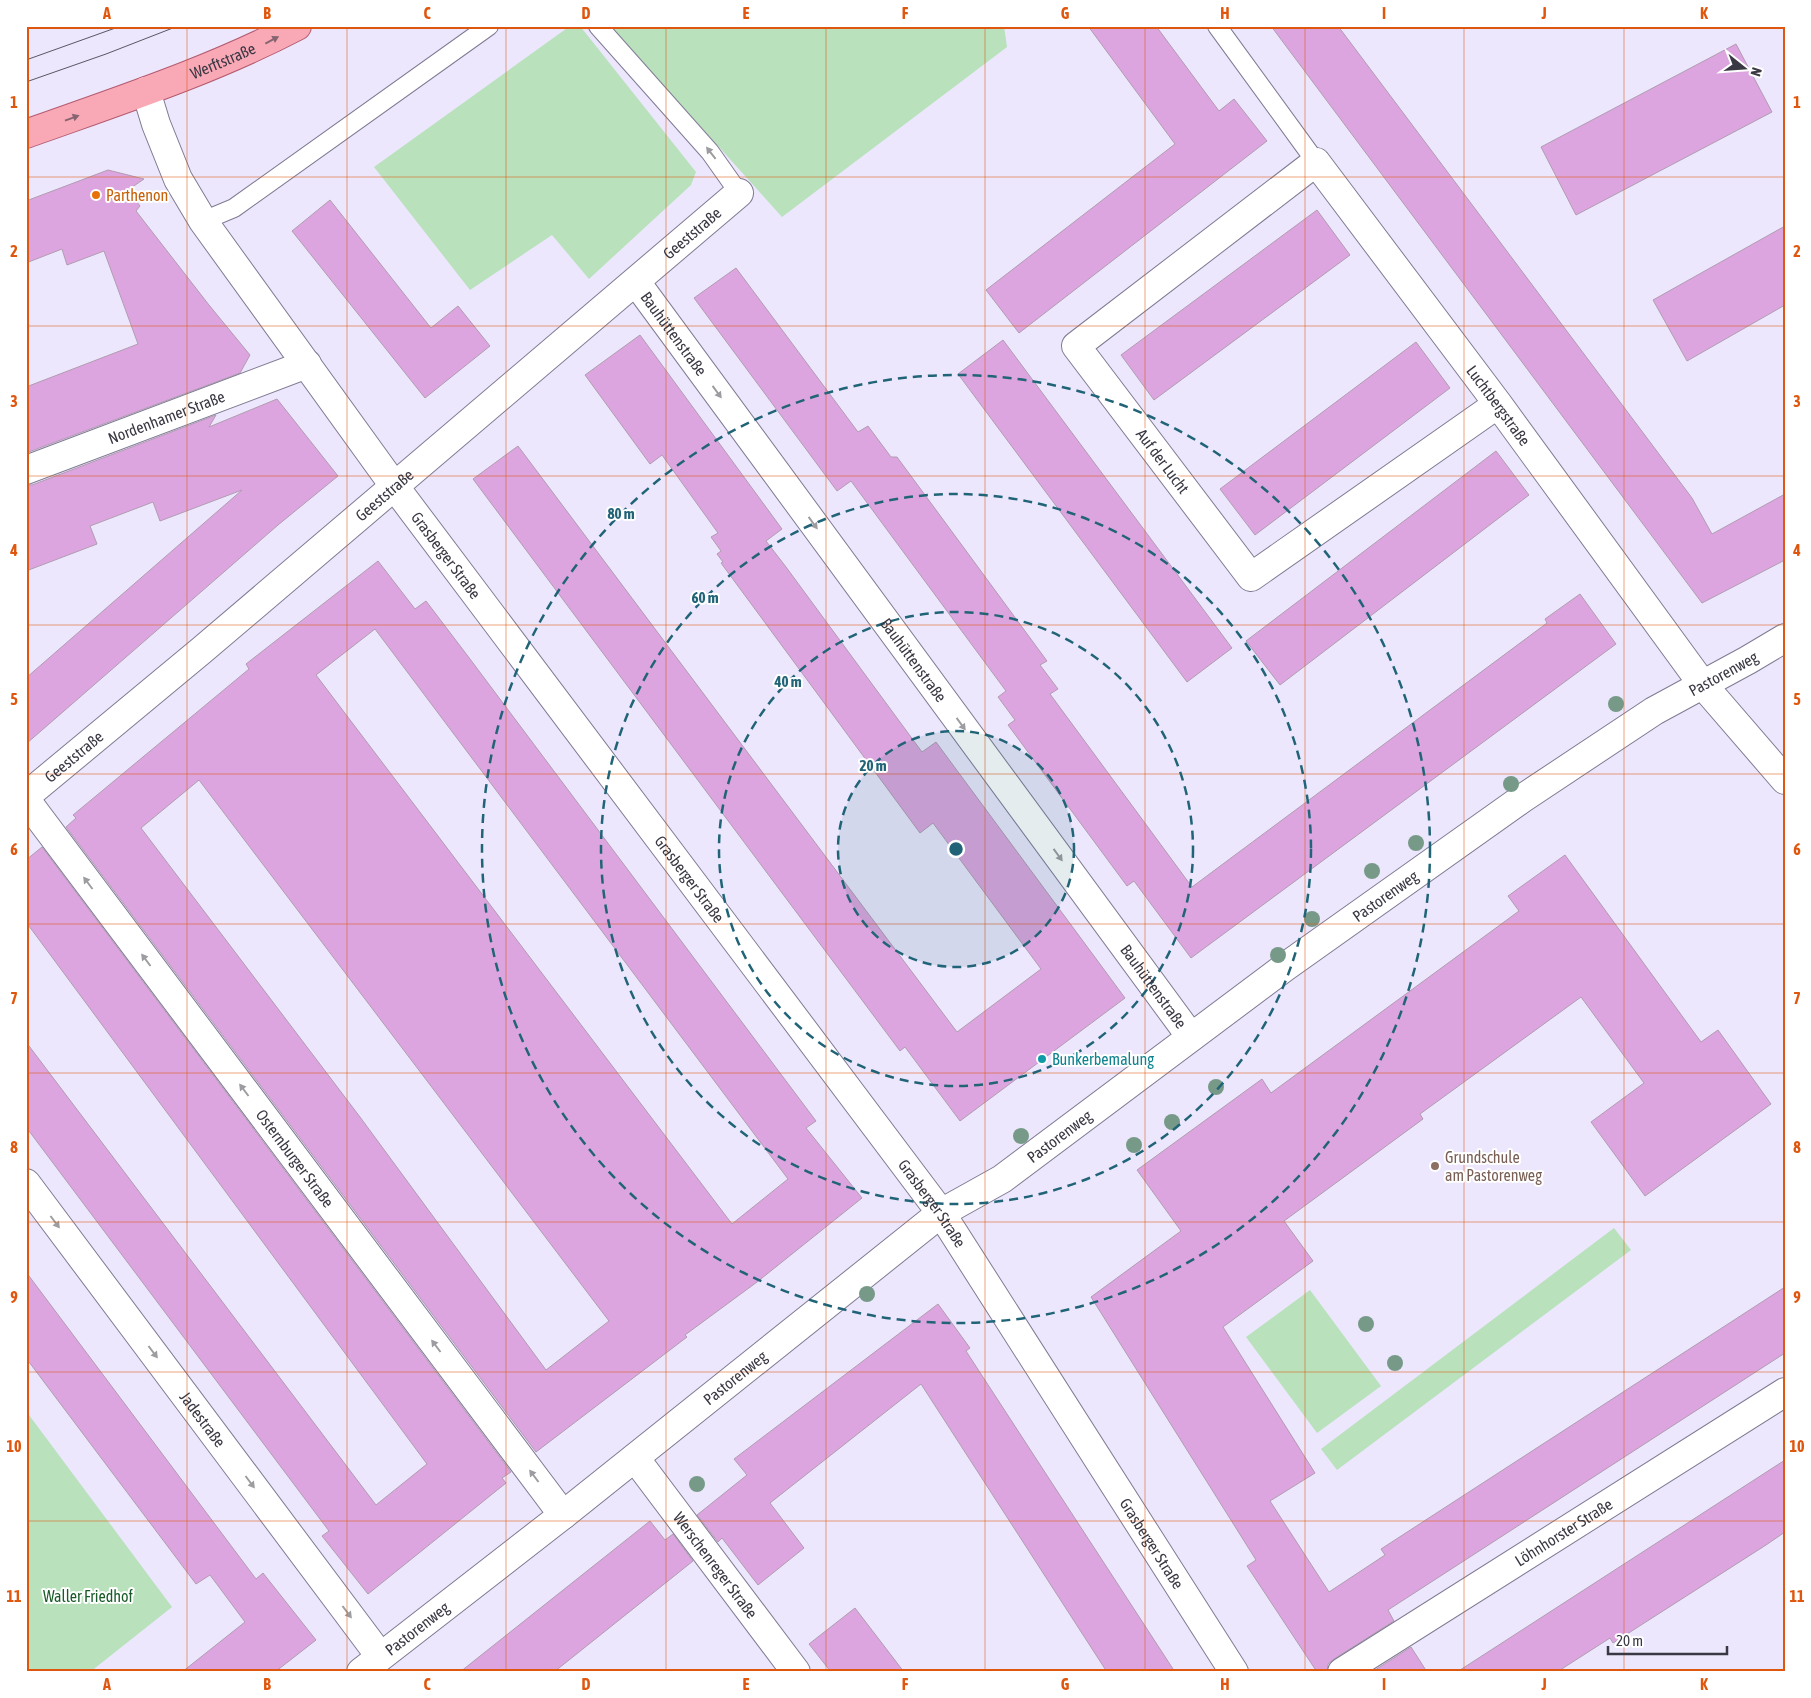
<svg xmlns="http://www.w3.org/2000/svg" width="1811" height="1698" font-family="'Asap Condensed',sans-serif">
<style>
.green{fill:#b8e1bc}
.building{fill:#dda5df;stroke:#b19cb1;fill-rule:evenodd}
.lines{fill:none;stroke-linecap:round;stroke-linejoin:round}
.lane-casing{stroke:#807b93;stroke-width:20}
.street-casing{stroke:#807b93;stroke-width:30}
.primary-casing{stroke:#b45b6f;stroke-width:30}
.lane{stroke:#fff;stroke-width:18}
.street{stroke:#fff;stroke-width:28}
.primary{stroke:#f9a8b6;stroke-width:28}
.tram{stroke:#595764;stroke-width:1}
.tree{fill:#779a88}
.oneway{fill:#866571}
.oneway2{fill:#9c9ca1}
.grid{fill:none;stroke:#df570f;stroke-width:1;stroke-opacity:0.55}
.ring{fill:none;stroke:#216477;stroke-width:2.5;stroke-dasharray:9 6}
.food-dot{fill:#e8710a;stroke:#fff;stroke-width:2}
.culture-dot{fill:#0f9aa8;stroke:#fff;stroke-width:2}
.education-dot{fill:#8d6e63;stroke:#fff;stroke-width:2}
.labels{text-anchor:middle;stroke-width:4;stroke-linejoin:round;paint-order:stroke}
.street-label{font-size:16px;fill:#3a3843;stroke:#fff}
.food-label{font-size:16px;fill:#c56008;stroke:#fff;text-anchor:start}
.culture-label{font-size:16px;fill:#0d838f;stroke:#fff;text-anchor:start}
.education-label{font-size:16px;fill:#785e54;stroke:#fff;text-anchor:start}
.park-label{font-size:16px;fill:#185b28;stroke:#fff}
.centre{fill:#216477;stroke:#fff;stroke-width:2.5}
.ring-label{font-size:15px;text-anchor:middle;font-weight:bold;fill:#216477;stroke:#fff;stroke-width:4;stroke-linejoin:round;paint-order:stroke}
.neatline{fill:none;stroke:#df570f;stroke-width:2}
.grid-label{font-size:16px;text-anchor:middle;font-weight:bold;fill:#df570f}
</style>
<rect width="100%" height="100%" fill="#ece7fd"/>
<path class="green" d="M570,26H580L696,172L691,185L589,279L552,235L470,290L374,167Z
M610,26H1004L1007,47L782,217Z
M1614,1228L1631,1250L1337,1470L1321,1449Z
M1310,1290L1381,1386L1317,1433L1246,1337Z
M26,1411L172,1607L90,1672H26Z"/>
<path class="building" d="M1088,26H1156L1219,111L1234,99L1267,141L1019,333L986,290L1175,144Z
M1271,26H1338L1692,498L1712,534L1785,494V560L1702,603Z
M1736,44L1772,112L1576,215L1541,147Z
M108,170L144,179L128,190L140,206L136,211L209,305L250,355L240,373L26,453V387L138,344L104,251L67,265L62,249L26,263V201Z
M330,200L431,328L458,306L490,346L425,398L292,231Z
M1317,210L1350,255L1154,400L1121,355Z
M1785,226V305L1687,361L1653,300Z
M736,268L858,432L868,426L891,457H897L950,529L1047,661L1040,665L1058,689L1050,694L1192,887L1547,623L1545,619L1580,594L1616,644L1191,958L1134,881L1127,886L1008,725L1015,720L998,697L1006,691L851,481L837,491L694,298Z
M640,335L782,529L766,541L786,567L922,752L936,742L1125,998L960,1121L905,1047L900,1051L473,479L518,446L957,1032L1041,969L933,823L920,833L721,563L723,562L717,554L721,551L711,537L718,533L662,455L650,464L585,375Z
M1003,340L1232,648L1187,682L958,374Z
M1416,342L1450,388L1255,535L1220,489Z
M277,399L338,476L278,525L26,744V678L242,490L160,521L153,502L90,526L97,544L26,571V485H32L216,415L209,427Z
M1496,451L1529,495L1280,685L1246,641Z
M378,561L415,609L426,601L467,655L816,1121L806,1128L862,1198L757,1282L685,1335L687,1337L536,1452L66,827L76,818L73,815L249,669L246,664ZM375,629L788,1179L732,1224L316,675ZM199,780L609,1321L546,1370L360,1117L141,828Z
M42,847L511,1472L502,1478L506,1483L368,1594L322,1536L329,1531L26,1127V1042L376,1505L427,1464L26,922V860Z
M1565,855L1701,1042L1718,1030L1771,1104L1645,1196L1591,1122L1644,1083L1581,997L1420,1114L1423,1119L1284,1221L1313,1261L1223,1327L1315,1473L1270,1501L1329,1592L1385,1555L1381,1549L1785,1287V1353L1388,1610L1394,1621L1334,1659L1328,1664L1327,1672H1317L1247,1566L1256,1560L1091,1297L1181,1231L1137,1170L1262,1079L1271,1093L1519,911L1508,896Z
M26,1272L256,1579L263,1573L316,1640L275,1672H182L245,1622L210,1575L196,1584L26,1358Z
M938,1304L970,1348L966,1351L1175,1672H1107L921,1384L770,1503L804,1548L758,1585L722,1538L718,1542L697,1515L747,1475L734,1459Z
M1785,1460V1532L1766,1545L1613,1643L1610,1638L1557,1672H1457Z
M650,1521L665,1540L673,1534L693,1561L554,1672H460Z
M855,1608L904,1672H831L809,1644Z
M1411,1647L1427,1672H1372Z"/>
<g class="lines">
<g class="lane-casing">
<path id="lane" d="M598,26L710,152L739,193
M1217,26L1316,162
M203,221L234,208L489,26"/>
</g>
<g class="street-casing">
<g id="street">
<path id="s1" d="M146,91L156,124L178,179L203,221L395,487L941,1213L1234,1672"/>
<path id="s2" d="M636,282L1191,1037"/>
<path id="s3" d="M1498,404L1251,577L1076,346L1316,162L1498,404L1703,685L1785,780"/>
<path id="s4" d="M26,470L307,364"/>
<path id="s5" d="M26,796L202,650L739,193"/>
<path id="s6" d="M26,800L563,1515"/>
<path id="s7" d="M26,1183L380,1656"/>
<path id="s8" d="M635,1458L796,1672"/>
<path id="s9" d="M361,1672L563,1515L941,1213L1002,1179L1285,967L1523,798L1654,711L1748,660L1785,638"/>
<path id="s10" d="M1342,1672L1785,1392"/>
</g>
</g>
<g class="primary-casing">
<g id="primary">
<path id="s11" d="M26,134C118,101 211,71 297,26"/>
</g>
</g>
<use href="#lane" class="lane"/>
<use href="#street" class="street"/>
<use href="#primary" class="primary"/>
<path class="tram" d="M26,60L121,26
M26,82L106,54L178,26"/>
</g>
<g class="tree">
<circle cx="1616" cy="704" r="8"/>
<circle cx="1511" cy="784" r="8"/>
<circle cx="1416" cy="843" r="8"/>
<circle cx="1372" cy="871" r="8"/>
<circle cx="1312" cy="919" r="8"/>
<circle cx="1278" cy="955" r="8"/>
<circle cx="1216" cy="1087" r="8"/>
<circle cx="1172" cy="1122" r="8"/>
<circle cx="1021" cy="1136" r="8"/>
<circle cx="1134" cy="1145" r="8"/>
<circle cx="867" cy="1294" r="8"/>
<circle cx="1366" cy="1324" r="8"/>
<circle cx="1395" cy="1363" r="8"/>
<circle cx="697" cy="1484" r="8"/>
</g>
<defs><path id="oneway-solid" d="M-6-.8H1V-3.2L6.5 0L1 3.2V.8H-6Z" transform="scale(1.25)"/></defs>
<g class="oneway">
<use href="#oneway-solid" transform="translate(272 40) rotate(-28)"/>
<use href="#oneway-solid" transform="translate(72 118) rotate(-20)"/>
</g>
<g class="oneway2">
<use href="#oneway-solid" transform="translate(711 153) rotate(-128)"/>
<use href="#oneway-solid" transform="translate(717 392) rotate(54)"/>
<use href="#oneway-solid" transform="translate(813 523) rotate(54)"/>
<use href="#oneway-solid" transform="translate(961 724) rotate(54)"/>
<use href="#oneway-solid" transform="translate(1058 855) rotate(54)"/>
<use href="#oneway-solid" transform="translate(88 883) rotate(-127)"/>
<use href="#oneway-solid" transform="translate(146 960) rotate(-127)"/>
<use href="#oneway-solid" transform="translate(244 1090) rotate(-127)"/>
<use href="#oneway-solid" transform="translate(55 1222) rotate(53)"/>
<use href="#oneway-solid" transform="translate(436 1346) rotate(-127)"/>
<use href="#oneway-solid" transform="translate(153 1352) rotate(53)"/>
<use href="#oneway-solid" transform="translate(534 1476) rotate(-127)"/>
<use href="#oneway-solid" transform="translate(250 1482) rotate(53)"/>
<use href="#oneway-solid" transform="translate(347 1612) rotate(53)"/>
</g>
<path class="grid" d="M187,26V1672M347,26V1672M506,26V1672M666,26V1672M826,26V1672M985,26V1672M1145,26V1672M1305,26V1672M1464,26V1672M1624,26V1672M26,177H1785M26,326H1785M26,476H1785M26,625H1785M26,774H1785M26,924H1785M26,1073H1785M26,1222H1785M26,1372H1785M26,1521H1785"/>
<circle cx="956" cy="849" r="118" fill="#216477" fill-opacity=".12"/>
<g class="ring">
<circle cx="956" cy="849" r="118"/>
<circle cx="956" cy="849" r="237"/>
<circle cx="956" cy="849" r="355"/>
<circle cx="956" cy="849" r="474"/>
</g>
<circle class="food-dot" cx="96" cy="195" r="5"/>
<circle class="culture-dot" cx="1042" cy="1059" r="5"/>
<circle class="education-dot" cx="1435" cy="1166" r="5"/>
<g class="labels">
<g class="street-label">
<text dy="6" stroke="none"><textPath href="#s11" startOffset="210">Werftstraße</textPath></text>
<text dy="6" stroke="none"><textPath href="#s5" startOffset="872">Geeststraße</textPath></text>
<text dy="6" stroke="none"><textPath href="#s2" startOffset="64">Bauhüttenstraße</textPath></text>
<text dy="6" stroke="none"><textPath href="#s3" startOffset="1198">Luchtbergstraße</textPath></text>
<text dy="6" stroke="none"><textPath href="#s4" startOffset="150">Nordenhamer Straße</textPath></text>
<text transform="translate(1163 461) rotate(53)" y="6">Auf der Lucht</text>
<text dy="6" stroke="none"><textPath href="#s5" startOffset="468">Geeststraße</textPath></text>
<text dy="6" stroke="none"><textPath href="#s1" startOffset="556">Grasberger Straße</textPath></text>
<text dy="6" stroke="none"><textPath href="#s2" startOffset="469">Bauhüttenstraße</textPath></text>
<text dy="6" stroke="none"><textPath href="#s9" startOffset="1691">Pastorenweg</textPath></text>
<text dy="6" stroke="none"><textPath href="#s5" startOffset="62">Geeststraße</textPath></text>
<text dy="6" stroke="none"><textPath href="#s1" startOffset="961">Grasberger Straße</textPath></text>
<text dy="6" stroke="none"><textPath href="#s9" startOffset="1286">Pastorenweg</textPath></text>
<text dy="6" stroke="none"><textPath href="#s2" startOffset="874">Bauhüttenstraße</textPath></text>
<text dy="6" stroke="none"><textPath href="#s9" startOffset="881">Pastorenweg</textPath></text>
<text dy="6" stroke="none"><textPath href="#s6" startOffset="448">Osternburger Straße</textPath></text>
<text dy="6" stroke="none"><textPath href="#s1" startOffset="1366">Grasberger Straße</textPath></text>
<text dy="6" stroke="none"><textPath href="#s9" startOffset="476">Pastorenweg</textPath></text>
<text dy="6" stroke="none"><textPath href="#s7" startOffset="295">Jadestraße</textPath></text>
<text dy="6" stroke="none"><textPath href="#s10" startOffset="262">Löhnhorster Straße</textPath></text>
<text dy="6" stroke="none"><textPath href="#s1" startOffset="1771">Grasberger Straße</textPath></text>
<text dy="6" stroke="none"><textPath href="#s8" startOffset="134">Werschenreger Straße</textPath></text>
<text dy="6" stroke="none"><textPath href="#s9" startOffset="71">Pastorenweg</textPath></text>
</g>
<g class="food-label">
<text x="106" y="201">Parthenon</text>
</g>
<g class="culture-label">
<text x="1052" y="1065">Bunkerbemalung</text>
</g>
<g class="education-label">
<text x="1445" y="1163">Grundschule<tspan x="1445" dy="18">am Pastorenweg</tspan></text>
</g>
<g class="park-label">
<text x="88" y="1602">Waller Friedhof</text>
</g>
</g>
<circle cx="956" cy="849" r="8" class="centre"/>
<g class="ring-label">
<text x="621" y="519">80 m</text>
<text x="705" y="603">60 m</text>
<text x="788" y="687">40 m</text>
<text x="873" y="771">20 m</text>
</g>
<rect width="1811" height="1698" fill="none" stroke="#ffffff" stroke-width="55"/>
<g transform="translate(1744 68) rotate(107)" stroke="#ffffff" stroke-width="4" paint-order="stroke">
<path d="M0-4L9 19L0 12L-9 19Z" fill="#3a3843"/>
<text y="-8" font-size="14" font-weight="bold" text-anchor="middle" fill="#3a3843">N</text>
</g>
<path d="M1608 1646v8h119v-8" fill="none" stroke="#3a3843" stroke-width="2.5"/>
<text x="1616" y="1646" font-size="15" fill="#3a3843" stroke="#ffffff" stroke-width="4" paint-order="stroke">20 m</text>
<rect x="28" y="28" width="1756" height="1642" class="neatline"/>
<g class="grid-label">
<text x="107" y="19">A</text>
<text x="267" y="19">B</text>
<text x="427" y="19">C</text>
<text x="586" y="19">D</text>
<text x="746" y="19">E</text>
<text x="905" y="19">F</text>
<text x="1065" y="19">G</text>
<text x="1225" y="19">H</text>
<text x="1384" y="19">I</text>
<text x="1544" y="19">J</text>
<text x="1704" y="19">K</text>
<text x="14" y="108">1</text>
<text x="1797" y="108">1</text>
<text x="14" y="257">2</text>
<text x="1797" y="257">2</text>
<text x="14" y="407">3</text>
<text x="1797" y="407">3</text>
<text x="14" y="556">4</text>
<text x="1797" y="556">4</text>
<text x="14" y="705">5</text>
<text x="1797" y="705">5</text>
<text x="14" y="855">6</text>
<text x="1797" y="855">6</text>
<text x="14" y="1004">7</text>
<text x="1797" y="1004">7</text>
<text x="14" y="1153">8</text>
<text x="1797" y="1153">8</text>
<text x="14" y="1303">9</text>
<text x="1797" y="1303">9</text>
<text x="14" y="1452">10</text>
<text x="1797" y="1452">10</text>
<text x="14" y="1602">11</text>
<text x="1797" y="1602">11</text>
<text x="107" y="1690">A</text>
<text x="267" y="1690">B</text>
<text x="427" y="1690">C</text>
<text x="586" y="1690">D</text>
<text x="746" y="1690">E</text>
<text x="905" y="1690">F</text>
<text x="1065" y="1690">G</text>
<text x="1225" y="1690">H</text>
<text x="1384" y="1690">I</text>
<text x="1544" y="1690">J</text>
<text x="1704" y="1690">K</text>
</g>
</svg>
